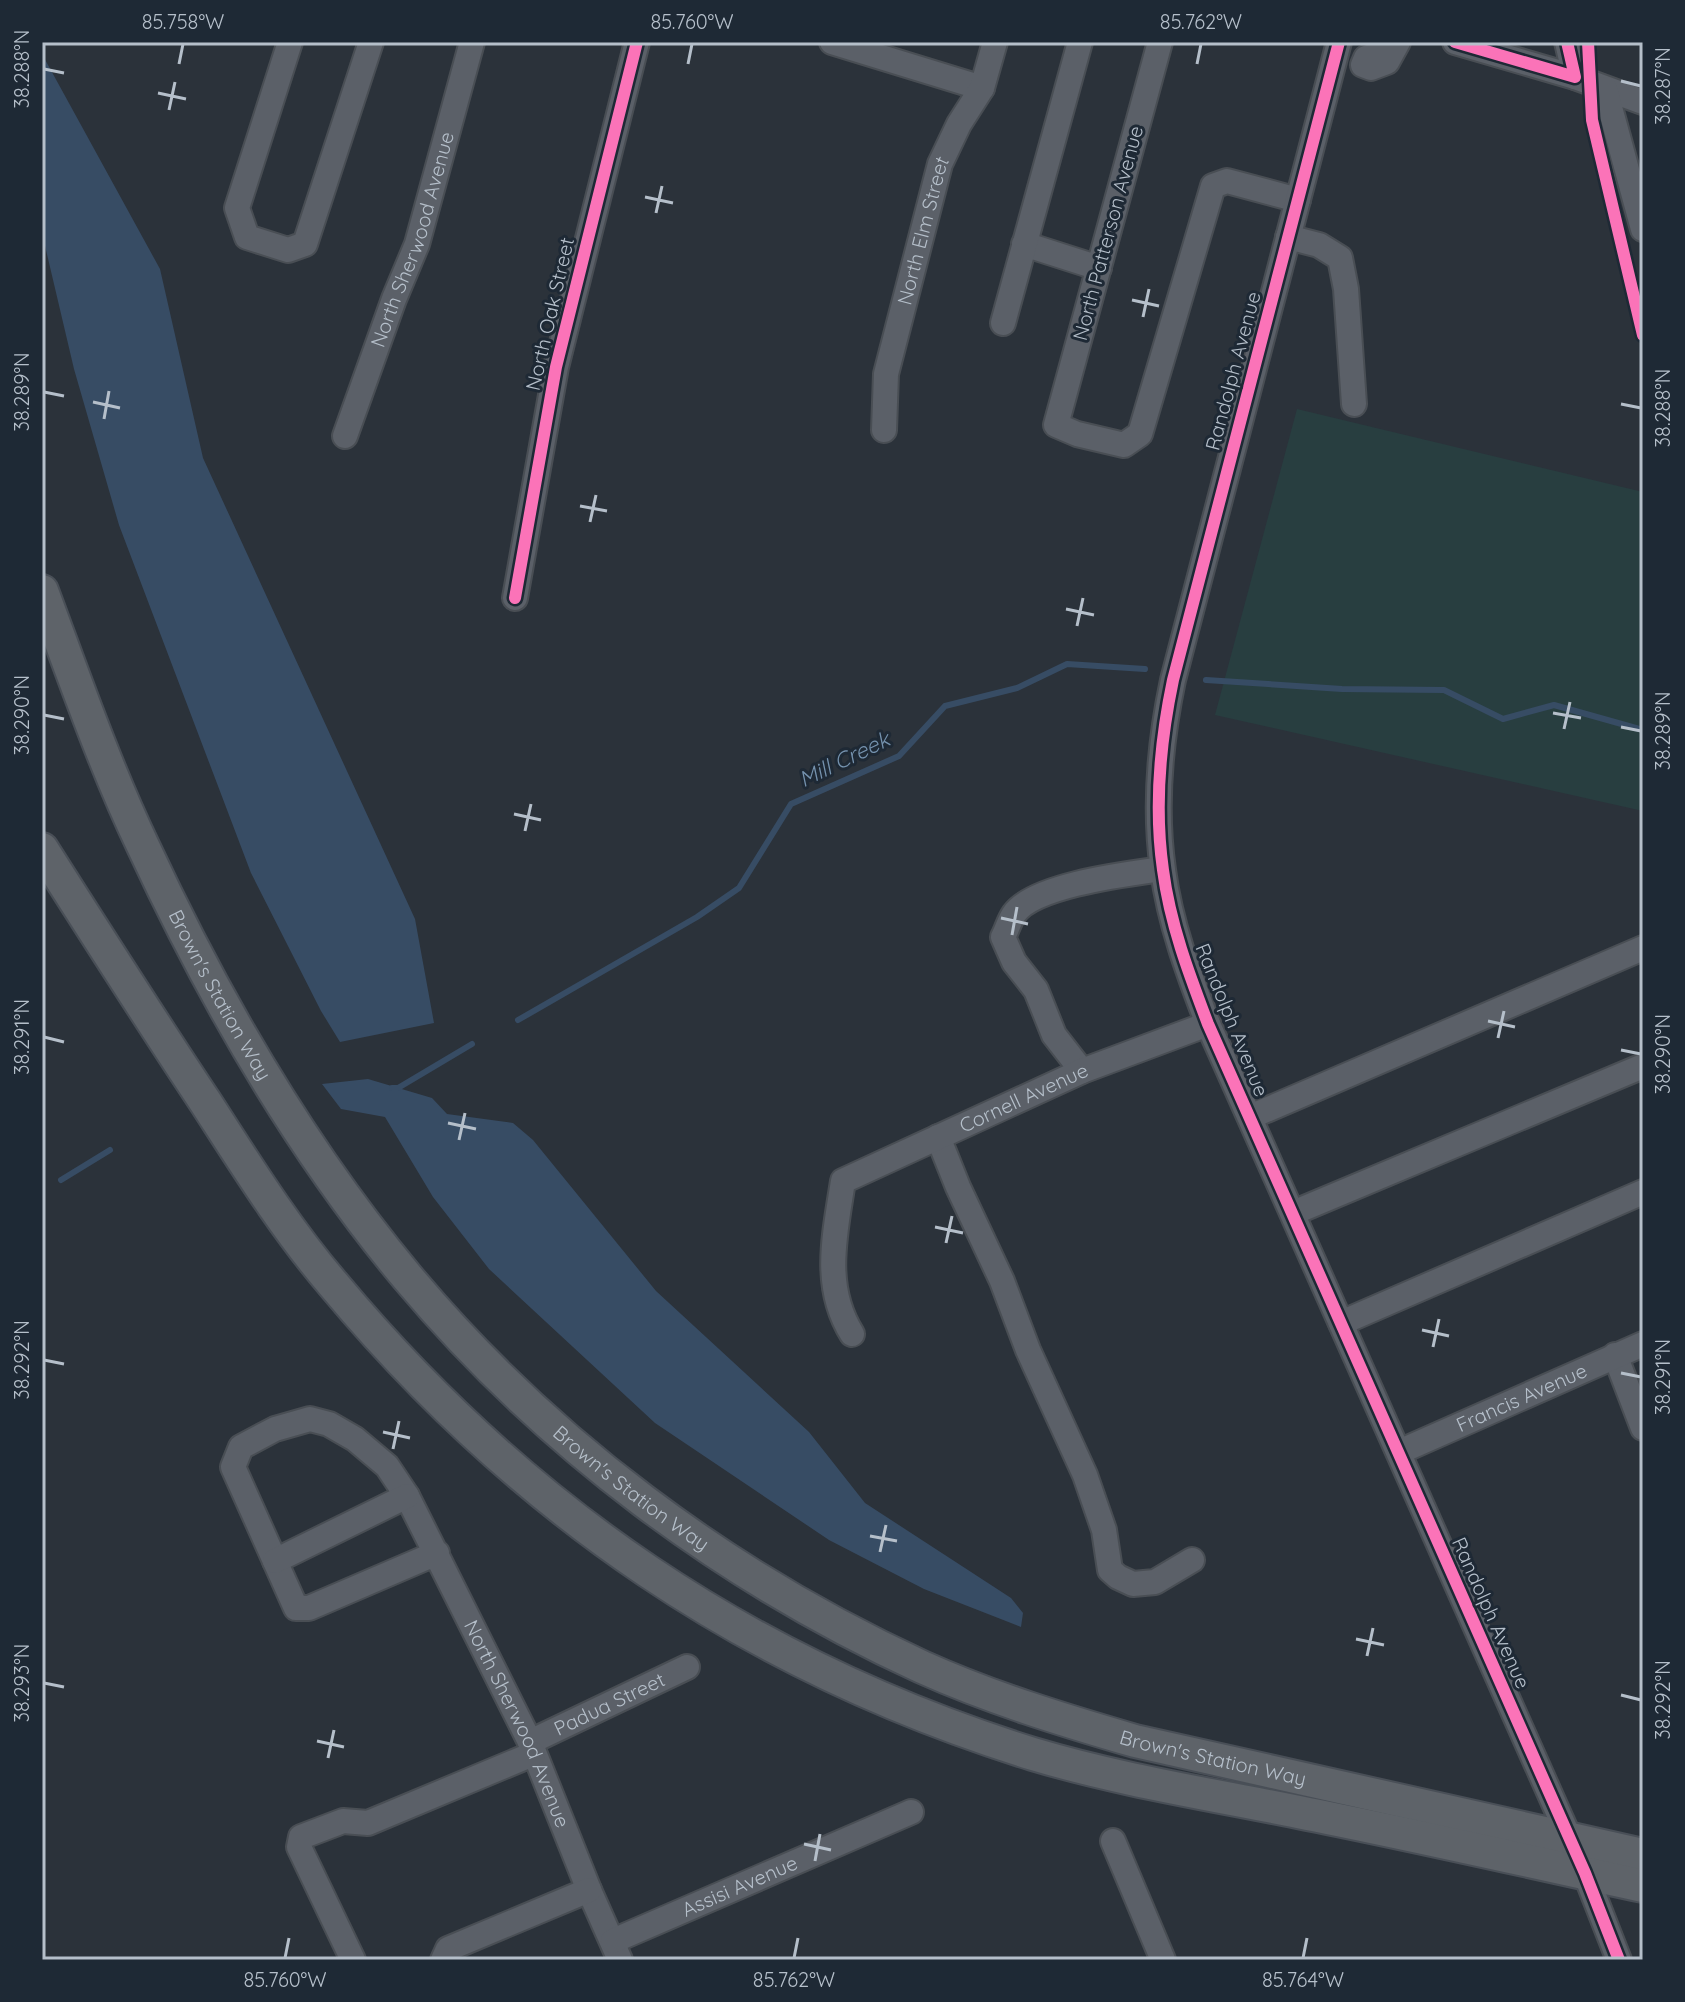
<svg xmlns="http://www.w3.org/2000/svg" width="1685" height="2002" font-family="Quicksand,sans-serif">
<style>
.green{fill:#283e40}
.water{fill:#374c64}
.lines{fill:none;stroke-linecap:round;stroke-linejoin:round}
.stream{stroke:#374c64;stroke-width:6}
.minor-casing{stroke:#494e54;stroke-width:28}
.major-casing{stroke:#494f57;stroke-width:36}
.minor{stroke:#5b6068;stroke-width:24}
.major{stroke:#5e6369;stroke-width:32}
.cycleway-casing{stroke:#1e2935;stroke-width:17}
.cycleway{stroke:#fb73b8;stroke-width:12}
.ticks{fill:none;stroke:#b5bfca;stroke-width:3}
.labels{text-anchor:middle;stroke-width:6;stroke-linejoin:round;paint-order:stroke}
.street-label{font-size:20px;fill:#b5bfca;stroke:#1e2935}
.water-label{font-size:22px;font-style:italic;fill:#7592ae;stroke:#1e2935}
.neatline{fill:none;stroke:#b5bfca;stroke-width:3}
.ticks-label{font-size:20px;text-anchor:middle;fill:#b5bfca}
</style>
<rect width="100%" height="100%" fill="#2b323a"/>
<path class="green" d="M1297,409L1643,492V811L1215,715Z"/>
<path class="water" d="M42,54L160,269L203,458L415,919L434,1023L340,1042L321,1011L251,873L119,525L74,369L42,233Z
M368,1079L432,1098L447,1114L513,1123L533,1140L656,1291L809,1432L865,1503L1011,1598L1023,1613L1021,1627L924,1589L829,1540L655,1423L489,1269L433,1197L385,1117L341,1109L322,1084Z"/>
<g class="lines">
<path class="stream" d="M1206,680L1342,689L1444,690L1503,719L1554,705L1643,730
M518,1020L697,917L739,888L791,804L899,756L945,706L1017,688L1067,664L1145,669
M392,1088H398L472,1044
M61,1180L110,1150"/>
<g class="minor-casing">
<g id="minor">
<path d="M290,42L237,208L247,237L288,250L305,244L371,42"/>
<path d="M832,42L982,88"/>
<path d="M1160,42L1056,425L1077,434L1124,445L1140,434L1213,186L1227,181L1298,200"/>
<path d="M1339,42L1173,680C1160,742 1154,807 1163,870C1170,924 1189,974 1208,1024L1585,1873L1619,1960"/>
<path d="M1455,42L1575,77L1643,102"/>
<path d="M1567,42L1575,77"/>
<path d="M1390,54L1382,52L1366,58L1363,65L1371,68L1387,62L1398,42"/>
<path d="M1605,89L1643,229"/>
<path d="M1288,237L1319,245L1340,258L1346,289L1354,404"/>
<path d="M1024,244L1099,268"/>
<path d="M1003,323L1080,42"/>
<path id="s1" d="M884,430L886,374L940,164L959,124L982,88L995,42"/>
<path id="s2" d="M345,436L394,299L417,244L472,42"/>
<path d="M515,598L556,367L637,42"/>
<path d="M1082,1071L1054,1035L1036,990L1014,962L1003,937C1007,930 1009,921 1014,914C1034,885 1127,874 1162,869"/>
<path d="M1250,1117L1643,948"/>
<path d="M938,1137L958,1187L1002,1281L1028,1350L1085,1475L1104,1530L1110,1570L1118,1577L1133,1584L1155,1582L1192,1560"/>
<path d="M1293,1213L1643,1066"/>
<path d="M1341,1323L1643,1192"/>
<path id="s3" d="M852,1334C822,1286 835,1234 843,1181L1082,1071L1208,1024"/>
<path d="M1615,1355L1643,1428"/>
<path id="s4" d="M1399,1452L1643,1344"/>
<path id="s5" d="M437,1553L309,1608H296L233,1467L241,1447L275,1429L310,1419L329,1424L355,1439L387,1466L407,1496L530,1742L589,1890L620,1960"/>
<path d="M275,1561L407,1496"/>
<path id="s6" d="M530,1742L687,1667"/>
<path d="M1113,1841L1163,1960"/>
<path id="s7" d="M613,1941L911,1812"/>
<path d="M353,1960L299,1847L301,1837L343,1821L368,1823L533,1754"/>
<path d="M443,1960L448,1949L589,1890"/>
</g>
</g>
<g class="major-casing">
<g id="major">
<path id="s8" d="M42,591C74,677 104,764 143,846C214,999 300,1149 408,1278C547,1444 726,1577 922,1667C991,1698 1063,1720 1135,1741L1643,1855"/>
<path d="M42,849C96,934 150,1019 206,1103C246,1165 285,1228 333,1284C522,1511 750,1666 1033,1754C1123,1781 1216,1795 1308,1814C1420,1836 1531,1862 1643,1886"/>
</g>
</g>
<use href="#minor" class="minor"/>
<use href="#major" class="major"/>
<g class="cycleway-casing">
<path id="cycleway" d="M1339,42L1173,680C1160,742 1154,807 1163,870C1170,924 1189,974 1208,1024L1585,1873L1619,1960
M1455,42L1575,77L1567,42
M1588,42L1592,120L1643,335
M515,598L556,367L637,42"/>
</g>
<use href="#cycleway" class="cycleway"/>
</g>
<path class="ticks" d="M179,64L183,44M688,64L692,44M1197,64L1201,44M44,69L64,73M1621,81L1641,86M158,93L186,99M169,110L175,82M645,197L673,203M656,213L662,186M1132,300L1159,306M1143,317L1149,289M44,392L64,396M93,402L120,408M1621,404L1641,408M104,419L109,391M580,506L607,511M590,522L596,495M1066,609L1094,615M1077,626L1083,598M1553,713L1581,718M44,715L64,719M1621,727L1641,731M1564,729L1570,702M514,814L541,820M525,831L531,804M1001,918L1028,924M1012,935L1017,907M1488,1021L1515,1027M44,1037L64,1042M1498,1038L1504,1011M1621,1050L1641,1054M448,1123L476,1129M459,1140L465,1113M935,1227L963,1233M946,1243L952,1216M1422,1330L1449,1336M1433,1347L1439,1319M44,1360L64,1364M1621,1373L1641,1377M383,1432L410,1438M393,1449L399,1421M870,1536L897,1541M880,1552L886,1525M1356,1639L1384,1645M1367,1656L1373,1628M44,1683L64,1687M1621,1695L1641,1700M317,1741L344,1747M328,1758L334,1730M804,1844L831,1850M815,1861L820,1834M285,1958L289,1938M794,1958L798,1938M1303,1958L1307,1938"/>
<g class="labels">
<g class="street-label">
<text dy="7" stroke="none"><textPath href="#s1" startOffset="204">North Elm Street</textPath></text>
<text transform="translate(1108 233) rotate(-75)" y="7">North Patterson Avenue</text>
<text dy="7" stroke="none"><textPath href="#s2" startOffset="208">North Sherwood Avenue</textPath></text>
<text transform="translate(550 314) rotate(-77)" y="7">North Oak Street</text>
<text transform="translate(1233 371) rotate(-75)" y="7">Randolph Avenue</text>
<text dy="7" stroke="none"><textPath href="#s8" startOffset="442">Brown's Station Way</textPath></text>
<text transform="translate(1232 1020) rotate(68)" y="7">Randolph Avenue</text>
<text dy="7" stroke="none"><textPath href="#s3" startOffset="356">Cornell Avenue</textPath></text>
<text dy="7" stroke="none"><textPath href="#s4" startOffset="134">Francis Avenue</textPath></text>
<text dy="7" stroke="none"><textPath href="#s8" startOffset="1090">Brown's Station Way</textPath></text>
<text transform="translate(1491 1613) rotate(66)" y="7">Randolph Avenue</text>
<text dy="7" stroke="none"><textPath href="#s6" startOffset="88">Padua Street</textPath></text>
<text dy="7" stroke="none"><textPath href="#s5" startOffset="784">North Sherwood Avenue</textPath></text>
<text dy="7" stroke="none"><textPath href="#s8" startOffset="1738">Brown's Station Way</textPath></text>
<text dy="7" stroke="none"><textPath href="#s7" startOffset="138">Assisi Avenue</textPath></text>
</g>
<g class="water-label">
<text transform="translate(844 759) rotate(-26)" y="8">Mill Creek</text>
</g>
</g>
<rect width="1685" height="2002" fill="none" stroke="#1e2935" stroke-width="88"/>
<rect x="44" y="44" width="1597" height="1914" class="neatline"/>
<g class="ticks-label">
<text x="183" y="29">85.758°W</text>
<text x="692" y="29">85.760°W</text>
<text x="1201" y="29">85.762°W</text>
<text transform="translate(22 69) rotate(-90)" y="7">38.288°N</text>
<text transform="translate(1663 86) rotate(-90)" y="7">38.287°N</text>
<text transform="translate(22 392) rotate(-90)" y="7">38.289°N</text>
<text transform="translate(1663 408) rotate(-90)" y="7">38.288°N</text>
<text transform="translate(22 715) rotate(-90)" y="7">38.290°N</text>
<text transform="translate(1663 731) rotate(-90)" y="7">38.289°N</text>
<text transform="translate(22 1037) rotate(-90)" y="7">38.291°N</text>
<text transform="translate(1663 1054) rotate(-90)" y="7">38.290°N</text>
<text transform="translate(22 1360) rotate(-90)" y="7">38.292°N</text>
<text transform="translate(1663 1377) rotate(-90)" y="7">38.291°N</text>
<text transform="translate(22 1683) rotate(-90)" y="7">38.293°N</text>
<text transform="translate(1663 1700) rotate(-90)" y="7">38.292°N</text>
<text x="285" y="1987">85.760°W</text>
<text x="794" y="1987">85.762°W</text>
<text x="1303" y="1987">85.764°W</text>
</g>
</svg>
